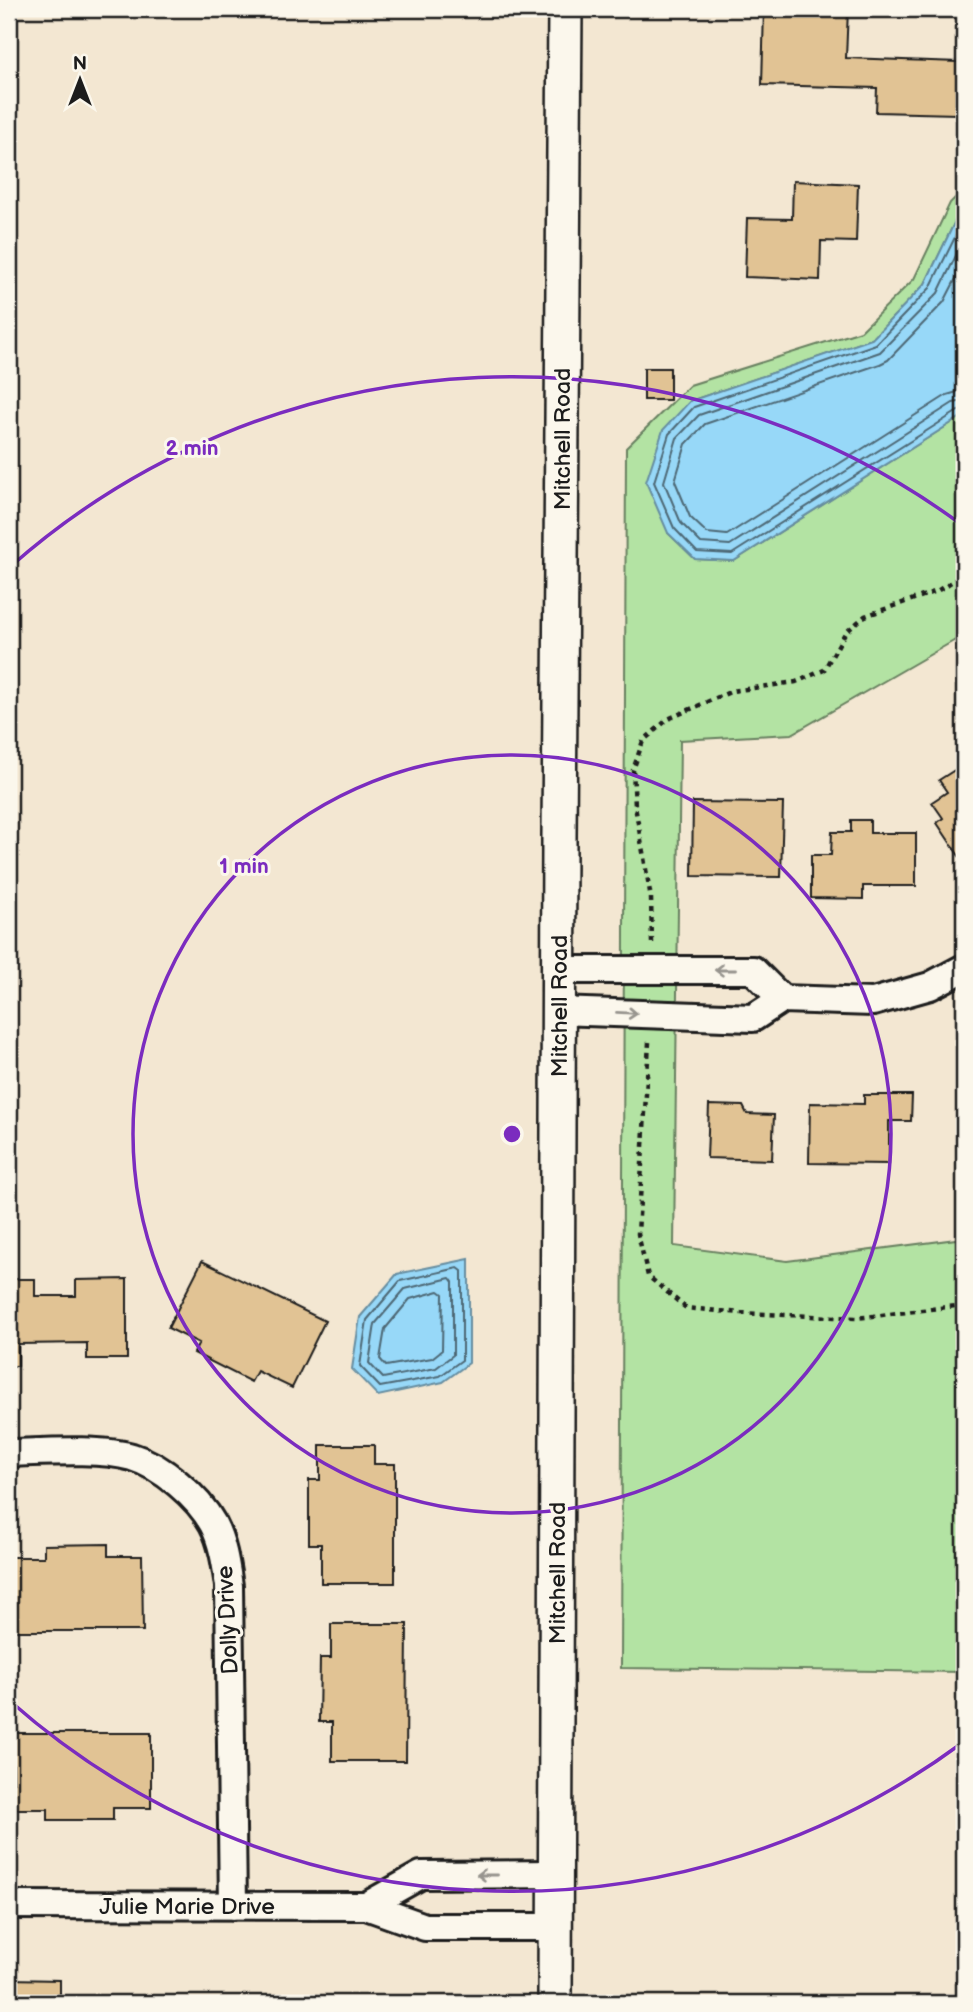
<svg xmlns="http://www.w3.org/2000/svg" width="973" height="2012" font-family="'Balsamiq Sans',sans-serif">
<style>
.green{fill:#b3e3a3;stroke:#688060;stroke-width:2}
.water{fill:#97d8f8;stroke:#668da0;stroke-width:2}
.lines{fill:none;stroke-linecap:round;stroke-linejoin:round}
.shore{stroke:#4d6774;stroke-width:2}
.building{fill:#e1c394;stroke:#1c1c1c;stroke-width:2}
.minor-casing{stroke:#1c1c1c;stroke-width:32}
.tertiary-casing{stroke:#1c1c1c;stroke-width:38}
.path{stroke:#1c1c1c;stroke-width:4.5;stroke-dasharray:5 5;stroke-linecap:butt}
.minor{stroke:#fbf7ec;stroke-width:26}
.tertiary{stroke:#fbf7ec;stroke-width:33}
.oneway{stroke:#97948e}
.ring{fill:none;stroke:#7b2cbf;stroke-width:3.5}
.labels{text-anchor:middle;stroke-width:6;stroke-linejoin:round;paint-order:stroke}
.street-label{font-size:23px;fill:#1c1c1c;stroke:#fbf7ec}
.centre{fill:#7b2cbf;stroke:#fbf7ec;stroke-width:3.5}
.ring-label{font-size:21px;text-anchor:middle;font-weight:bold;fill:#7b2cbf;stroke:#fbf7ec;stroke-width:6;stroke-linejoin:round;paint-order:stroke}
</style>
<rect width="100%" height="100%" fill="#f3e7d2"/>
<filter id="ink" filterUnits="userSpaceOnUse"><feTurbulence type="fractalNoise" baseFrequency=".0143" numOctaves="2"/><feDisplacementMap in="SourceGraphic" scale="14" xChannelSelector="R" yChannelSelector="G"/><feConvolveMatrix kernelMatrix="1 2 1 2 8 2 1 2 1" color-interpolation-filters="sRGB"/></filter>
<g filter="url(#ink)">
<path class="green" d="M964,189V208L960,211L925,284L872,339L690,401L668,533L695,559L734,561L964,415V635L792,734L680,740L674,1246L787,1261L964,1238V1672L621,1668L626,448L690,385L861,331L914,279L950,203Z"/>
<path class="water" d="M964,208V415L734,561L695,559L668,533L646,482L663,430L690,401L872,339L925,284L960,211Z
M469,1259V1363L443,1382L378,1396L352,1369L360,1317L397,1274Z"/>
<g class="lines">
<path class="shore" d="M964,219L930,288L876,344L694,407L669,434L654,482L674,528L697,552L732,554L958,411L964,410
M964,239L938,293L880,352L699,415L677,438L664,482L681,523L701,543L730,545L953,403L964,401
M964,263L944,302L888,360L880,364L705,424L686,444L675,481L690,517L707,533L727,535L947,395L964,390
M458,1268L462,1271V1360L440,1376L380,1387L360,1366L367,1320L400,1281Z
M450,1278L453,1282V1355L436,1368L383,1378L369,1363L375,1324L405,1289Z
M439,1291L443,1294L442,1350L432,1358L386,1366L380,1359L385,1329L410,1299Z"/>
</g>
<path class="building" d="M764,9H848L846,58L959,62L958,114L876,112L877,88L762,85Z
M793,181L858,184L856,242L821,241L820,280L745,277L747,218L792,219Z
M644,368H670V400H644Z
M964,764V852L959,856L937,823L943,818L932,802L947,792L939,780Z
M693,802L783,803L781,877L692,876Z
M851,820H870V833H916V886H863V899L811,898V855H831L832,832H851Z
M864,1095H912L911,1121H889V1164L809,1163L810,1103L864,1104Z
M709,1105L743,1106L747,1114L774,1115L772,1160L707,1158Z
M202,1261L325,1321L292,1388L257,1371L251,1382L194,1353L199,1343L168,1328Z
M9,1279H35V1296H76V1280L127,1279V1359H87V1343L18,1344V1366H9Z
M320,1445H374V1464H395V1583H321V1544H309V1480H320Z
M108,1544V1556H142L143,1631H9V1557H44V1545Z
M331,1624H407L406,1761H332V1722H319L320,1658H331Z
M13,1733H151V1808H113V1820H48V1809H14Z
M9,1979L60,1980V2003H9Z"/>
<g class="lines">
<g class="minor-casing">
<path id="minor" d="M559,970H753L782,999
M558,1011L753,1018L782,999L873,1002L930,986L964,968
M9,1453C44,1452 99,1448 132,1457C162,1466 198,1497 213,1524C223,1543 226,1566 229,1586L233,1906
M555,1874L421,1875L366,1906L425,1927H555
M9,1905L366,1906"/>
</g>
<g class="tertiary-casing">
<path id="tertiary" d="M555,2003L559,837L565,9"/>
</g>
<path class="path" d="M652,943L651,898L635,806L633,770L643,741L668,719L732,691L796,682L824,670L845,633L865,616L937,591L964,574
M649,1042L638,1234L648,1276L686,1308L741,1313L857,1318L964,1305"/>
<use href="#minor" class="minor"/>
<use href="#tertiary" class="tertiary"/>
</g>
<defs><path id="oneway-shaft" d="M-6 0H5M1.5-3L5.5 0L1.5 3" fill="none" stroke-width="1.6" stroke-linecap="round" stroke-linejoin="round" transform="scale(1.75)"/></defs>
<g class="oneway">
<use href="#oneway-shaft" transform="translate(725 970) rotate(180)"/>
<use href="#oneway-shaft" transform="translate(627 1013) rotate(3)"/>
<use href="#oneway-shaft" transform="translate(487 1875) rotate(180)"/>
</g>
</g>
<g class="ring">
<circle cx="512" cy="1134" r="379"/>
<path d="M962 1743A757 757 0 0 1 10 1701M10 567A757 757 0 0 1 962 525"/>
</g>
<g class="labels">
<g class="street-label">
<text transform="translate(562 439) rotate(-90)" y="8">Mitchell Road</text>
<text transform="translate(559 1006) rotate(-90)" y="8">Mitchell Road</text>
<text transform="translate(557 1573) rotate(-90)" y="8">Mitchell Road</text>
<text transform="translate(227 1620) rotate(-93)" y="8">Dolly Drive</text>
<text x="187" y="1914">Julie Marie Drive</text>
</g>
</g>
<circle cx="512" cy="1134" r="10" class="centre"/>
<g class="ring-label">
<text x="192" y="455">2 min</text>
<text x="244" y="873">1 min</text>
</g>
<rect width="973" height="2012" fill="none" stroke="#fbf7ec" stroke-width="35"/>
<rect x="18" y="18" width="938" height="1977" fill="none" stroke="#1c1c1c" stroke-width="2.5" filter="url(#ink)"/>
<g transform="translate(80 80)" stroke="#fbf7ec" stroke-width="5" paint-order="stroke">
<path d="M0-5L12 26L0 18L-12 26Z" fill="#1c1c1c"/>
<text y="-10" font-size="19" font-weight="bold" text-anchor="middle" fill="#1c1c1c">N</text>
</g>
</svg>
